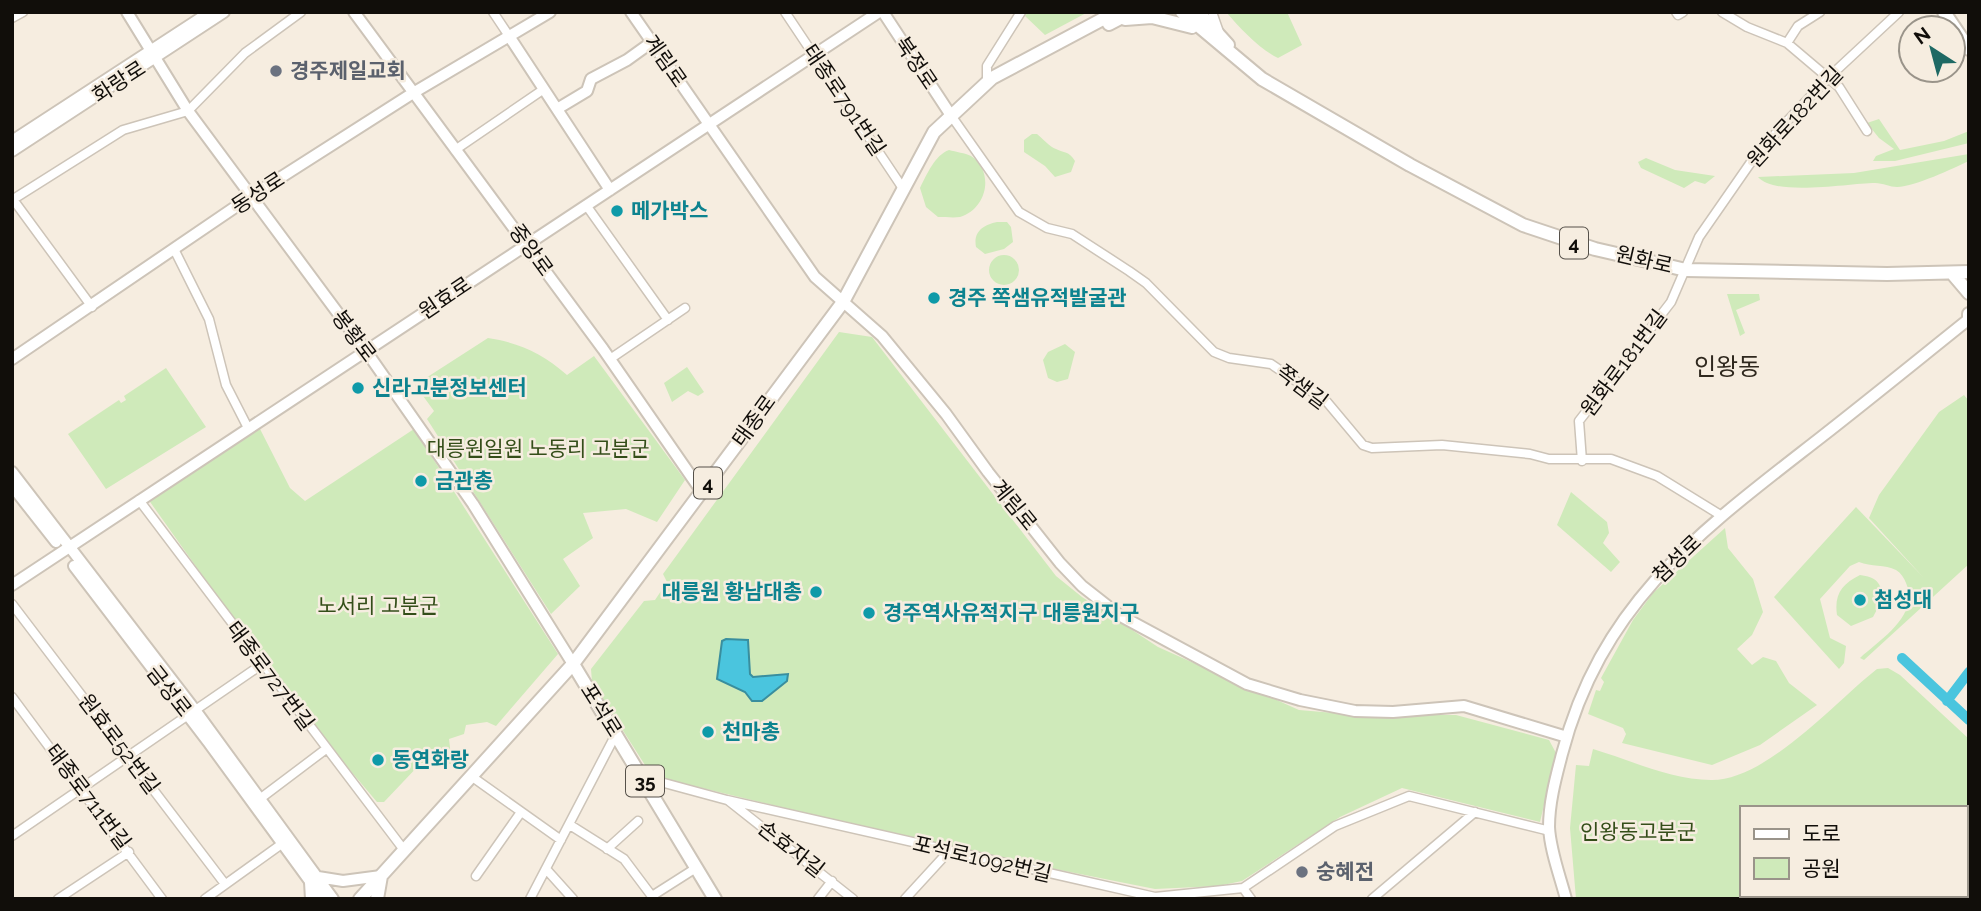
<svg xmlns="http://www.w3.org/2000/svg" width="1981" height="911" font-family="Raleway,'Noto Sans KR',sans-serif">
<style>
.green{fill:#cfeaba}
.water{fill:#4ac5de;stroke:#398e9e;stroke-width:2}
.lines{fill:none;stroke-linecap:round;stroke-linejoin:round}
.canal{stroke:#4ac5de;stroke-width:10}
.street-casing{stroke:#cdc4b8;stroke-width:11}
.secondary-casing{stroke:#cdc4b8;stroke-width:14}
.primary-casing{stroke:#cdc4b8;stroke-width:16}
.street{stroke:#fff;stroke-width:8}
.secondary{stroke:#fff;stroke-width:10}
.primary{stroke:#fff;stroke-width:12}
.worship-dot{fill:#6b7280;stroke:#f6ede0;stroke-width:2.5}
.culture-dot{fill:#0f9aa8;stroke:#f6ede0;stroke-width:2.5}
.labels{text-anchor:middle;stroke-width:5;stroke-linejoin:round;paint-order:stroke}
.shield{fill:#f6ede0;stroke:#56514a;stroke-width:2}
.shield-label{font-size:19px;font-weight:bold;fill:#110e0a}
.street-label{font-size:21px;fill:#110e0a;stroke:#f6ede0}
.worship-label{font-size:21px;font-weight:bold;fill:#5b616d;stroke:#f6ede0;text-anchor:start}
.culture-label{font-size:21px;font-weight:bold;fill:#0d838f;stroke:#f6ede0;text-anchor:start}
.park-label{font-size:21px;fill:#344e19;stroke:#f6ede0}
.quarter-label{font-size:24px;fill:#2f281e;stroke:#f6ede0}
</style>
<rect width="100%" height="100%" fill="#f6ede0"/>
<path class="green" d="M1028,12H1088L1045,35L1025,16Z
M1226,12H1287L1302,45L1278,58C1258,48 1241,29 1226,12Z
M1879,119L1900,150L1944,141L1969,131V143L1895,161H1873L1876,156L1894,149L1879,138L1867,123Z
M1032,134H1037C1042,138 1050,147 1056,149C1064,153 1069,151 1075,161L1071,172L1055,177L1045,166L1024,152V140Z
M949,150C956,152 965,153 971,156C995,172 987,209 960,217C954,218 945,217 938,217L926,207L920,188C927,174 935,155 949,150Z
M1969,154V161C1952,169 1916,186 1897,187C1890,187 1883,183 1875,183C1850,183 1775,197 1758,177L1854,173Z
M1646,158L1675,170L1715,176L1705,184L1695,181L1684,188L1641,168L1638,162Z
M997,222H1007L1011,227L1013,242L1004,249L985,254L976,247C973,231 984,225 997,222Z
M989 270a15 15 0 1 1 30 0a15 15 0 1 1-30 0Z
M1727,294H1759L1760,300L1736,310L1745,333L1740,336Z
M839,332L872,337L1056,576L1082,597L1158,647L1299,710L1358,715H1456L1549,740L1556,753L1540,822L1402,788L1340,817L1242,881L1218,886L1155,889L960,850L652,776L592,682L591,669L644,601L655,600L667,582L663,574Z
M488,338C520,343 542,353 567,375L594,356L685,480L657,522L626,509L583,513L593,538L563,559L580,586L551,614L427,419L434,411L415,385Z
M1065,344L1075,352L1068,379L1057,382L1048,378L1043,360L1048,352Z
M687,367L704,392L698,396L688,391L672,402L664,383Z
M166,368L206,427L106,489L68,434L119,400L121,403L126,400L124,396Z
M1964,395L1969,401V564L1864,660L1860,658C1881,639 1920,615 1906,583C1904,578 1901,573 1896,570C1885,564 1871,567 1859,562L1850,566L1820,599L1830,638L1846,646L1844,663L1839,669L1774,597L1856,507L1923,577L1869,518L1879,495L1939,412Z
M258,425L290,488L305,501L414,429L558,654L496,726L487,722L466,725L464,734L449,739L452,764L421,763L384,802H377L293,703L148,499Z
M1571,492L1607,522L1609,533L1603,543L1620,562L1611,572L1557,525Z
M1725,528L1728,548L1753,579L1763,612L1752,635L1737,649L1752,665L1763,657L1776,661L1789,683L1817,705L1760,745L1712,765L1622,743L1626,734L1623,728L1588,714L1596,690L1600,691L1604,682L1601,678L1633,620L1653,593Z
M1860,575C1876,577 1881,582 1883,598L1873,617L1851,626L1837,615C1834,594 1842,584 1860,575Z
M1888,668L1900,675L1969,739V814L1965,819V808H1741V895H1872V899H1576L1570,828L1576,765L1589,766L1593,749C1630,760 1672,780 1711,780C1766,781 1836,701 1877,669Z
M1969,823V899H1876V895H1965V827Z"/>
<path class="water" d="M726,639L748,640L750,674L753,677L788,674L787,681L762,701H752L745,692L717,679L722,641Z"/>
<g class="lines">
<path class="canal" d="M1902,658L1969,720
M1947,701L1969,672"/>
<g class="street-casing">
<path id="street" d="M493,12L509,36
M785,12L902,187
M1212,12L1219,32
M1676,12L1678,15L1683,12
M1722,12L1747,27L1787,43L1798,26L1820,12
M12,18L23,12
M1787,43L1839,87L1867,131
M987,84V66L1021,12
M950,114L1019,212L1047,228L1072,234L1129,271L1146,283L1214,352L1229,358L1271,364L1327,402L1363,445L1372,448L1442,445L1530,454L1549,459H1611L1657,476L1722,516
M455,150L544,89
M12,198L92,307
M12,200L123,130L188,111L245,53L301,12
M586,205L668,320
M174,249L209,319L226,385L248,428
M610,359L685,308
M1582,461L1579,421L1671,302L1699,237L1758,152L1828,78L1899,12
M139,500L404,850
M12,604L225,884
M12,697L162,899
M471,776L561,840
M642,777L727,800L1155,897L1243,888L1335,826L1409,796L1550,831
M261,798L326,749
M729,801L853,899
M570,825L624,859L654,899
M12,836L261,665
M607,849L638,821
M546,869L573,899
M476,876L521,812
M1243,888L1251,899
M652,896L696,868
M58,899L129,852
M205,899L283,843
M530,899L616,734
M818,899L832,881
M905,899L949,851
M1372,899L1475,812"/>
</g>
<g class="secondary-casing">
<path id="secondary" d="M127,12L188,111L366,351L473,504L573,664
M354,12L603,349L702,492
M631,12L815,277L882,336L946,414L988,472L1060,563L1082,586L1119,615L1247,684L1300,700L1355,711L1393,712L1464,706L1567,737
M883,12L950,114
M509,36L610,190
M557,109L587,91L591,79L627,60L652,42
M12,141L210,12
M12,151L224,12
M12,359L250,197L413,93L550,12
M12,472L195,710L333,899
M12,486L56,542
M74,566L209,743L323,899
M12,585L879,12
M318,877L343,881L381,876
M1566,899C1560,876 1550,850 1549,827C1549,802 1556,777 1562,754C1602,601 1702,530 1820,438C1870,399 1919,359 1969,319"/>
</g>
<g class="primary-casing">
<path id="primary" d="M1182,12L1262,79L1410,165L1523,225L1595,249L1686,270L1887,274L1969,272
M1198,12L1228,45
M1944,12L1969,49
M1125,19L1152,17L1192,27
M1109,24L1132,12
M1952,273L1969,293
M1969,319V314
M573,664L715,899
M311,882L312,899
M360,899L573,664L843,302L934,132L992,78L1116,12
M377,899L381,876"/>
</g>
<use href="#street" class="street"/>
<use href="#secondary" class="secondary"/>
<use href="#primary" class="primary"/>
</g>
<g class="worship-dot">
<circle cx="276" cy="71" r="7"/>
<circle cx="1302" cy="872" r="7"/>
</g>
<g class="culture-dot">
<circle cx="617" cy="211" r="7"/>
<circle cx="934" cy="298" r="7"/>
<circle cx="358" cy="388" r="7"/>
<circle cx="421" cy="481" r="7"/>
<circle cx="816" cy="592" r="7"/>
<circle cx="1860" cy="600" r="7"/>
<circle cx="869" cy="613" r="7"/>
<circle cx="708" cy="732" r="7"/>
<circle cx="378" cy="760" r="7"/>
</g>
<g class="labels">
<g class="shield">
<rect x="1560" y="227.5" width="28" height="31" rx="5"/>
<rect x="694" y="467.5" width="28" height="31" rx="5"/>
<rect x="626" y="765.5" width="38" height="31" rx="5"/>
</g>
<g class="shield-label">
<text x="1574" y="250">4</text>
<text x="708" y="490">4</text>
<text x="645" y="788">35</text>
</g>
<g class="street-label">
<text transform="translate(665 61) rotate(55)" y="7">계림로</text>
<text transform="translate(916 63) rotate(56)" y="7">북정로</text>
<text transform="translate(119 82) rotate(-33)" y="7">화랑로</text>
<text transform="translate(844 100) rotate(56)" y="7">태종로791번길</text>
<text transform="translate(1795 117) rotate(-47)" y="7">원화로182번길</text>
<text transform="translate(258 193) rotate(-33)" y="7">동성로</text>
<text transform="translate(531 250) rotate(54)" y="7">중앙로</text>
<text transform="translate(1644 260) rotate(13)" y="7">원화로</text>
<text transform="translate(445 298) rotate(-34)" y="7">원효로</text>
<text transform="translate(354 336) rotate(53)" y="7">봉황로</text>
<text transform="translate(1624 363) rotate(-53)" y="7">원화로181번길</text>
<text transform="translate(1302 387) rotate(37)" y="7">쪽샘길</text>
<text transform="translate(754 421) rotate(-54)" y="7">태종로</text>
<text transform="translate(1014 505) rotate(51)" y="7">계림로</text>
<text transform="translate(1677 559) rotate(-44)" y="7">첨성로</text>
<text transform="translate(270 676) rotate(53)" y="7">태종로727번길</text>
<text transform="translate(169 691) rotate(52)" y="7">금성로</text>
<text transform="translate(601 710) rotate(58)" y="7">포석로</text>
<text transform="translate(119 744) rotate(53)" y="7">원효로52번길</text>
<text transform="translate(88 797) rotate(53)" y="7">태종로711번길</text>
<text transform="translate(791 849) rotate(38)" y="7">손효자길</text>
<text transform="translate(982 859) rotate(13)" y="7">포석로1092번길</text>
</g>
<g class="worship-label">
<text x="290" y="78">경주제일교회</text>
<text x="1316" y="879">숭혜전</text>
</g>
<g class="culture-label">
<text x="631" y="218">메가박스</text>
<text x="948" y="305">경주 쪽샘유적발굴관</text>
<text x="372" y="395">신라고분정보센터</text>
<text x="435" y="488">금관총</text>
<text x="802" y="599" text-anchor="end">대릉원 황남대총</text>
<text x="1874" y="607">첨성대</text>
<text x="883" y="620">경주역사유적지구 대릉원지구</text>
<text x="722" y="739">천마총</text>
<text x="392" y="767">동연화랑</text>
</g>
<g class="park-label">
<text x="538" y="456">대릉원일원 노동리 고분군</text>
<text x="378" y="613">노서리 고분군</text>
<text x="1638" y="839">인왕동고분군</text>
</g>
<g class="quarter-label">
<text x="1727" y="375">인왕동</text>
</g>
</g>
<rect width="1981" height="911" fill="none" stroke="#110e0a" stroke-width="28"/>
<rect x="1740" y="806" width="228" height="91" fill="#f6ede0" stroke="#9a948a" stroke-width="2"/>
<rect x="1754" y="829" width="35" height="10" fill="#ffffff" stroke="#9a948a" stroke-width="2"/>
<text x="1802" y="841" font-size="21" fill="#110e0a">도로</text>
<rect x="1754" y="858" width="35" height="21" fill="#cfeaba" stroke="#9a948a" stroke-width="2"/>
<text x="1802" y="876" font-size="21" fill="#110e0a">공원</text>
<g transform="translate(1932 49) rotate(324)"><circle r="33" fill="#f6ede0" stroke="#9a948a" stroke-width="2"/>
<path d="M0-5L12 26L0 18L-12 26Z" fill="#1e6964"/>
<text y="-10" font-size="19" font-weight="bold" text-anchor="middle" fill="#110e0a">N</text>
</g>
</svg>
